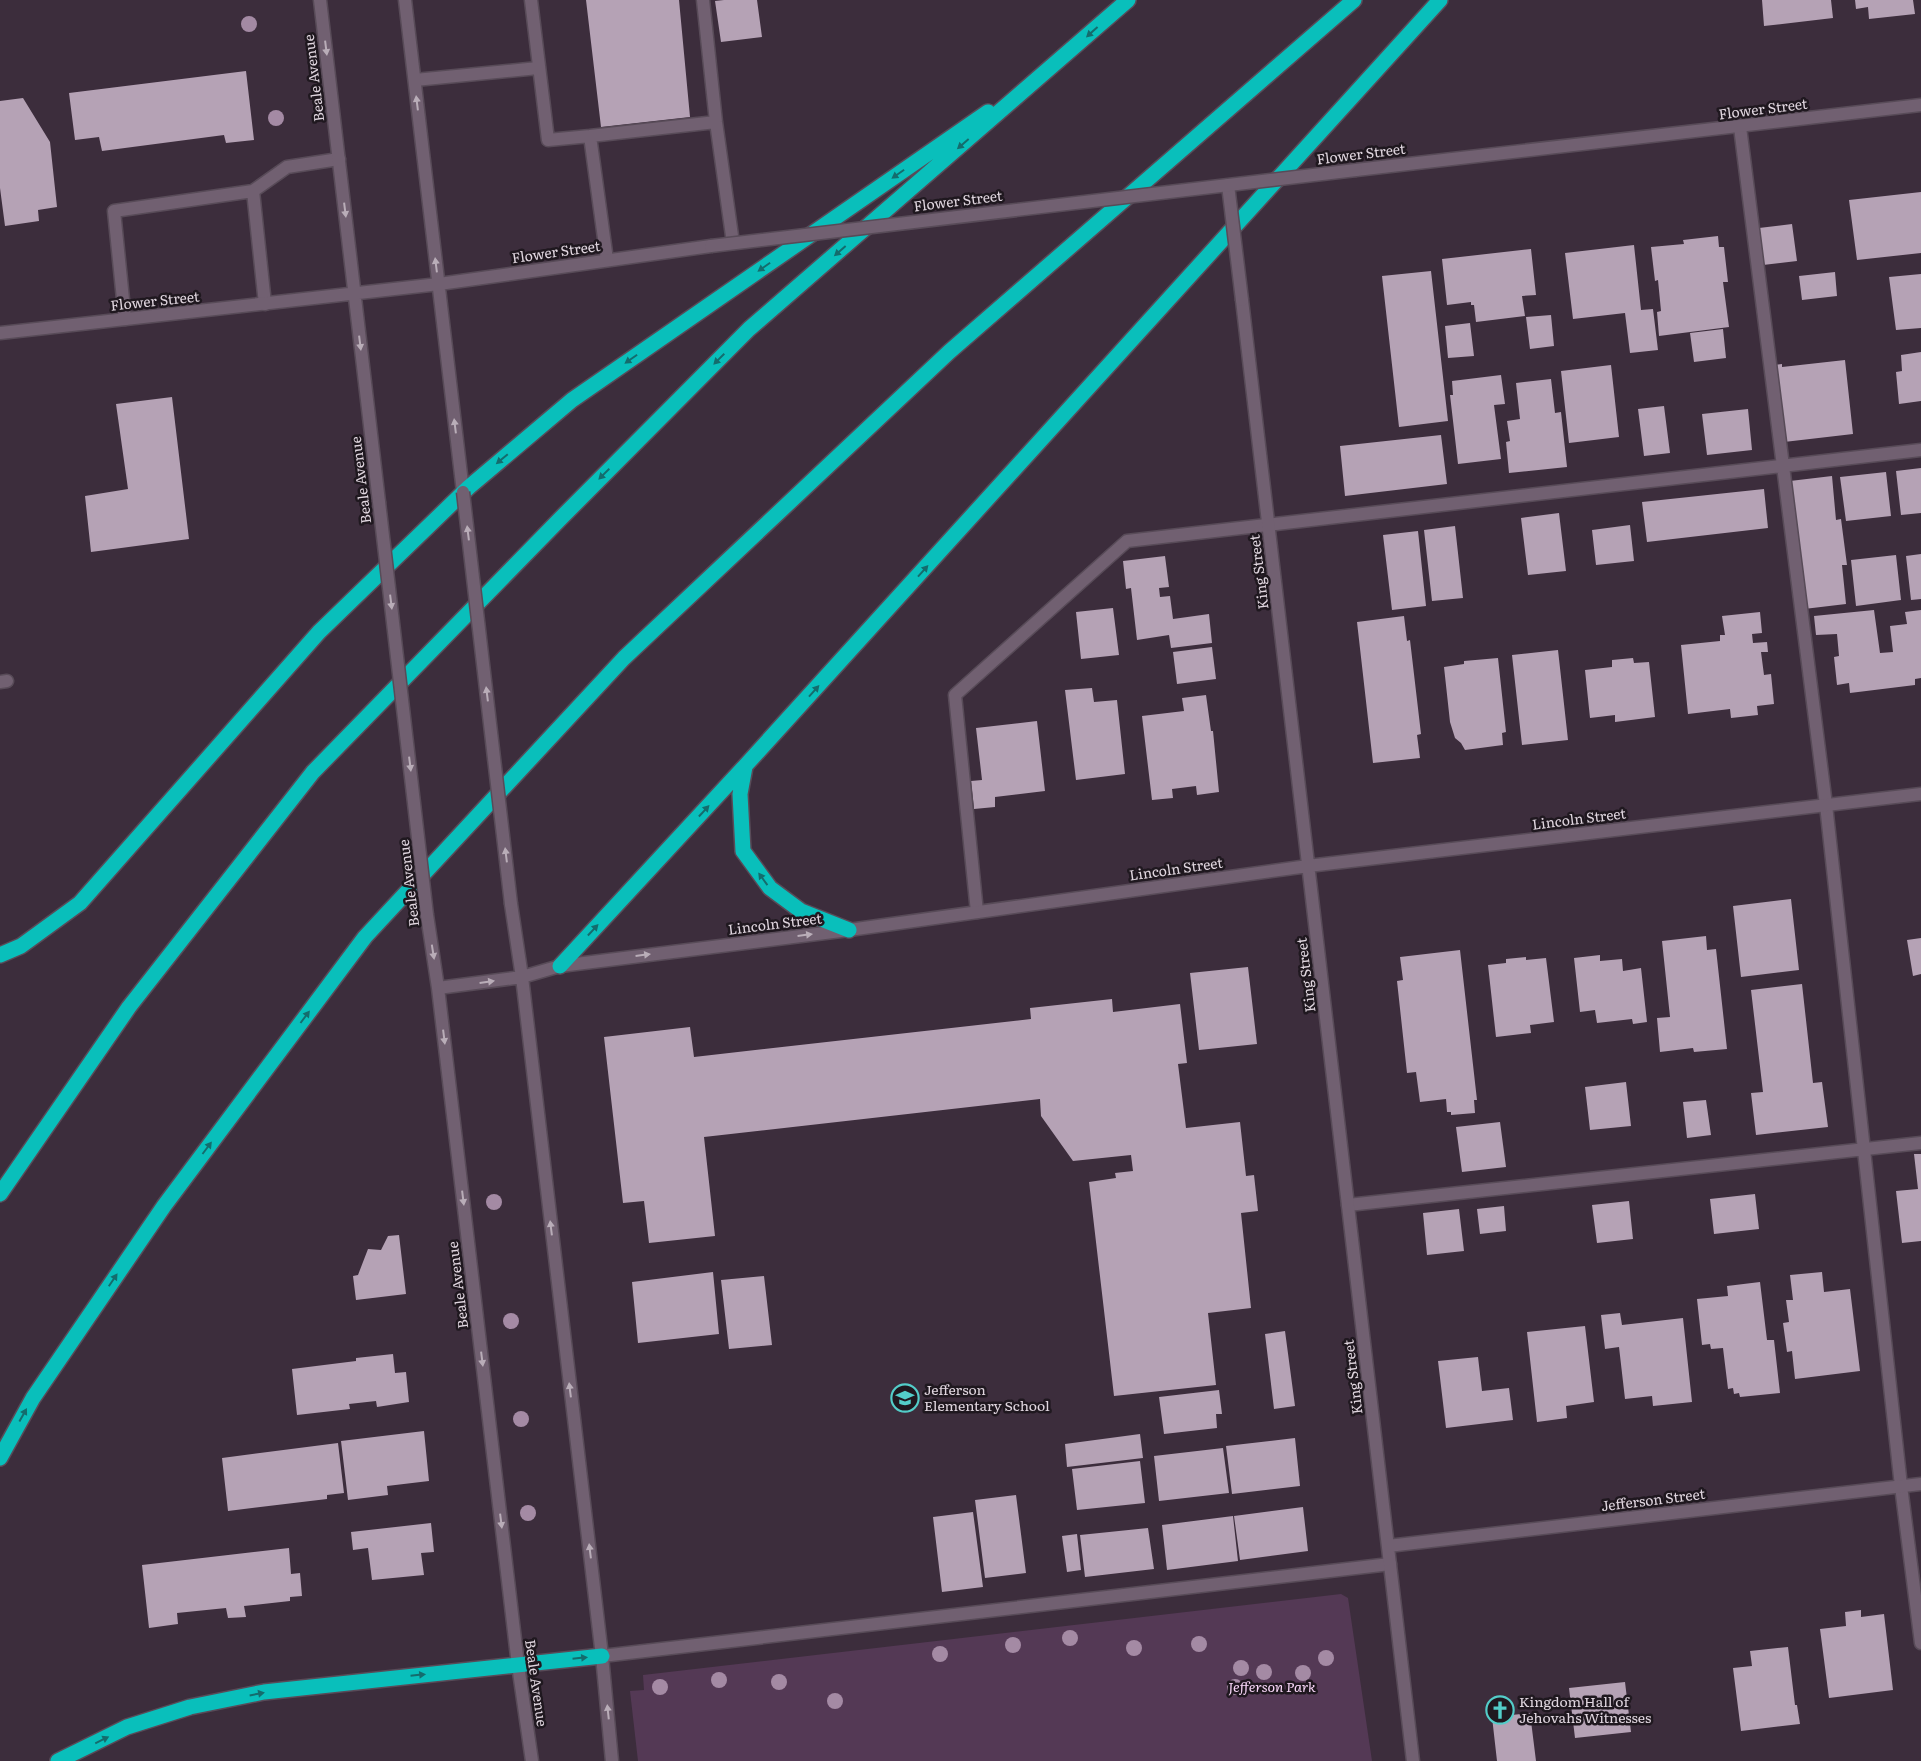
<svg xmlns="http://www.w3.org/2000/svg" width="1921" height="1761" font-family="Literata,serif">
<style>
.green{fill:#543955}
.building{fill:#b5a2b5}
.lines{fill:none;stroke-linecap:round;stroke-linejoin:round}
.lane-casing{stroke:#584b58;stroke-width:15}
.street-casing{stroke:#584b58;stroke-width:15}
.secondary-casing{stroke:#584b58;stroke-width:15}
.highway-casing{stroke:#584b58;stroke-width:18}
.lane{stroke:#716071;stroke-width:12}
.street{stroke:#716071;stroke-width:12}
.secondary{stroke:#716071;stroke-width:12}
.highway{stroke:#09bfbb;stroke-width:15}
.street-bridge-casing{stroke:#584b58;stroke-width:15;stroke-linecap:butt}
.secondary-bridge-casing{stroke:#584b58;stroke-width:15;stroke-linecap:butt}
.street-bridge{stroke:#716071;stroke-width:12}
.secondary-bridge{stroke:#716071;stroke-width:12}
.tree{fill:#a48aa4}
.oneway{fill:#146c6d}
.oneway2{fill:#b9adb8}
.labels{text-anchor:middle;stroke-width:5;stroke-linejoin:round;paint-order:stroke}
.street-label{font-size:14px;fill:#e0d6df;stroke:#1f181f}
.poi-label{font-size:14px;fill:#e0d6df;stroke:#1f181f;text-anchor:start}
.park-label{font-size:14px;font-style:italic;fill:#f9d7f9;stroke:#1f181f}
</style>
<rect width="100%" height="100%" fill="#3c2d3c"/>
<path class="green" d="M1341,1594L1348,1598L1372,1761H638L630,1691L644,1690L643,1675Z"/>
<path class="building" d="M586,0H679L690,117L601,127Z
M724,0H757L762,37L721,42L715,1Z
M1762,0H1831L1833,18L1764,26Z
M1855,0H1913L1915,14L1869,19L1868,7L1856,9Z
M246,71L254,140L226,143L224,135L102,151L99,137L75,140L69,93Z
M23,98L50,142L57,207L38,210L39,221L5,226L0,188V101Z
M1921,192V253L1857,260L1849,200Z
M1792,224L1797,261L1763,265L1759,228Z
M1718,236L1719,247H1724L1728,282H1723L1729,327L1659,336L1657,312L1661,311L1658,280L1655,281L1651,247L1684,244L1683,240Z
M1634,245L1641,310L1653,309L1658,350L1630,353L1625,313L1573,319L1565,253Z
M1531,249L1536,295L1522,296L1525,316L1476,322L1474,305H1471V302L1447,305L1442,259Z
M1431,271L1448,421L1399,427L1382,276Z
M1835,272L1837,296L1802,300L1799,276Z
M1921,274V328L1896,330L1889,277Z
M1551,315L1554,346L1530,349L1526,317Z
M1470,323L1474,356L1448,358L1445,326Z
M1723,329L1726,358L1694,362L1690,333Z
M1921,352V401L1899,404L1896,372L1902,371L1901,355Z
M1845,360L1853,434L1784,442L1774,365L1782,364V367Z
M1611,365L1619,437L1569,443L1561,371Z
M1501,375L1505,404L1494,405L1501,459L1458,464L1450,395H1453L1452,381Z
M1551,379L1555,413L1561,412L1567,467L1509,473L1506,442L1510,441L1507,421L1520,419L1516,383Z
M172,397L189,539L91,552L85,496L128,489L116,404Z
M1664,406L1670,453L1644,456L1638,409Z
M1748,409L1752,450L1707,455L1702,414Z
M1441,435L1447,484L1345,496L1340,446Z
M1921,468V513L1901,515L1896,471Z
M1886,472L1891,516L1846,521L1840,477Z
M1832,476L1836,520L1841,519L1847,565H1842L1846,604L1804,609L1790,481Z
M1764,489L1768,528L1647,542L1642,502Z
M1559,513L1566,571L1528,575L1521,518Z
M1630,525L1634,561L1596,565L1592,530Z
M1455,526L1463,598L1432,601L1424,530Z
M1418,531L1426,606L1392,610L1383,535Z
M1921,554V599L1911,600L1906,556Z
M1896,555L1901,600L1856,606L1851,560Z
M1165,556L1169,587L1159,588L1160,597L1170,596L1173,619L1209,614L1212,643L1171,648L1169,635L1137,640L1131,588L1126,589L1123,561Z
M1113,608L1119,655L1081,659L1076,612Z
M1874,610L1880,653L1893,652L1890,626L1907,624L1905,612L1921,610V678L1915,679V685L1850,693L1849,683L1837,685L1834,657L1839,656L1837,634L1816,635L1814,616Z
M1760,612L1762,633L1752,634L1753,643L1767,642L1768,652H1761L1764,675L1771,674L1774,704L1757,706L1758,715L1731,718L1730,709L1688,714L1681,645L1720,641V635H1725L1722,616Z
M1404,616L1407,641L1410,640L1421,734L1417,735L1420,758L1373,763L1357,622Z
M1212,647L1216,679L1177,684L1173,652Z
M1558,650L1568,740L1522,745L1512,655Z
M1498,658L1506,732L1502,733L1503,745L1465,750L1461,743L1455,738L1450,722L1444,667L1464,664V661Z
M1633,658L1634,663L1649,662L1655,717L1615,722V715L1590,718L1585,670L1612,667V660Z
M1092,688L1094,702L1117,700L1125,774L1076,780L1065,690Z
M1206,695L1211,731H1213L1219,792L1197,795L1196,786L1172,789L1173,798L1152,800L1142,716L1184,711L1182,698Z
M1037,721L1045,791L995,797V807L974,809L971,781L982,780L976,728Z
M1791,899L1799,970L1741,977L1733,906Z
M1706,936L1707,950L1716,949L1727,1049L1694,1052L1693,1048L1660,1052L1657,1018L1670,1017L1662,941Z
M1921,938V974L1913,976L1907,940Z
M1460,950L1477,1100H1474L1475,1113L1451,1115V1112H1447L1446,1099L1420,1102L1416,1072L1407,1073L1397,981L1403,980L1400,957Z
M1600,955V961L1622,959L1623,971L1641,968L1647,1022L1633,1024L1632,1019L1597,1023L1595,1010L1580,1012L1574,958Z
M1526,957V960L1546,958L1554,1022L1530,1025L1531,1033L1496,1037L1488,965L1506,963V959Z
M1248,967L1257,1044L1199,1050L1190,973Z
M1802,984L1813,1083L1822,1082L1828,1127L1756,1135L1751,1093L1763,1092L1751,990Z
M1112,999L1113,1012L1180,1004L1187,1063L1178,1064L1186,1128L1240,1122L1246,1176L1254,1175L1258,1211L1241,1213L1251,1308L1208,1313L1216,1385L1114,1396L1089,1182L1116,1178L1115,1173L1133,1171L1131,1155L1073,1161L1041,1116L1040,1099L704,1137L715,1236L649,1243L644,1201L623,1203L604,1037L690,1027L694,1057L1031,1019L1030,1008Z
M1626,1082L1631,1126L1590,1130L1585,1087Z
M1706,1100L1711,1135L1687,1138L1683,1102Z
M1500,1122L1506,1167L1462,1172L1456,1127Z
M1914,1154H1921V1241L1902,1243L1896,1191L1918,1189Z
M1755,1194L1759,1229L1714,1234L1710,1199Z
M1629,1201L1633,1239L1597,1243L1592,1205Z
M1504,1206L1506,1231L1480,1234L1477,1209Z
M1459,1209L1464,1251L1427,1255L1423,1213Z
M399,1235L406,1294L356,1300L353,1276L358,1275L368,1249L381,1250L388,1236Z
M713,1272L719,1334L638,1343L632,1282Z
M1822,1272L1824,1292L1850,1289L1860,1371L1795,1379L1792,1351L1787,1352L1783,1323L1789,1322L1786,1300H1793L1790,1275Z
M764,1276L772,1345L729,1349L721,1280Z
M1760,1282L1767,1340H1774L1780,1393L1740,1397L1739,1393L1734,1394L1733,1388L1728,1389L1723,1348L1711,1349L1710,1344L1702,1345L1697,1299L1728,1296L1727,1286Z
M1620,1313L1622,1325L1683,1318L1692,1402L1653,1406L1652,1396L1625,1399L1619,1347L1605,1349L1601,1315Z
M1585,1326L1594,1402L1566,1406L1567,1418L1537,1422L1527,1332Z
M1285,1331L1295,1406L1274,1409L1265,1334Z
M393,1354L395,1373L406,1372L409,1402L377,1407L376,1401L349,1404L350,1409L297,1415L292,1369L356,1361V1358Z
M1478,1357L1482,1391L1509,1388L1513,1420L1446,1428L1438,1361Z
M1219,1390L1222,1414H1216L1217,1428L1164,1434L1159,1397Z
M424,1431L429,1481L387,1486L388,1495L348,1500L341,1441Z
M1140,1434L1143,1458L1067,1467L1065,1444Z
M1295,1438L1300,1486L1232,1494L1226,1446Z
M338,1443L344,1493L327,1495V1499L228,1511L222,1458Z
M1223,1448L1229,1493L1159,1501L1154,1456Z
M1140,1461L1145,1503L1077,1510L1072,1469Z
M1016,1495L1026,1573L985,1578L975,1500Z
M1303,1507L1308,1551L1240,1560L1234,1516Z
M973,1512L983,1587L942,1592L933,1517Z
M1233,1516L1238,1561L1167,1570L1162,1525Z
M431,1523L434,1552L421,1553L424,1575L372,1580L368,1548L353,1550L351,1532Z
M1148,1528L1154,1569L1085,1577L1080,1535Z
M1077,1534L1081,1570L1067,1572L1062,1536Z
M289,1548L291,1574L300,1573L302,1596L290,1597V1601L244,1606L246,1617L228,1618L226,1608L177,1613L178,1624L149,1628L142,1565Z
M1861,1610V1617L1884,1614L1893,1690L1829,1698L1820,1629L1846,1626L1845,1612Z
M1788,1647L1795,1705H1797L1800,1724L1741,1731L1733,1668L1752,1666L1750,1651Z
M1625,1682L1631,1732L1575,1738L1569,1688Z
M1530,1713L1536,1761H1497L1492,1717Z"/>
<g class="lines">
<g class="lane-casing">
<path id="lane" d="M531,0L548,140L590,136L607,260
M703,0L716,122L733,243
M415,80L538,68
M1740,127L1826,805L1901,1486L1921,1643
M590,136L716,122
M253,191L265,304
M125,319L114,211L253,191L287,167L339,159
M0,682L7,681
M977,912L955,695L1127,541L1921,450
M1348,1205L1921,1143
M602,1656L1390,1564"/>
</g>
<g class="street-casing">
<path id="street" d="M1242,300L1413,1761
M560,966L849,930L1308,866L1921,794
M1388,1546L1921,1484"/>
</g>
<g class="secondary-casing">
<path id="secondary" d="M320,0L379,502
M405,0L463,492
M1356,170L1921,105
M0,333L439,284L711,246
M511,904L522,977L602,1656L612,1761
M427,915L438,988L518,1665L532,1761
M438,988L522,977L560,966"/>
</g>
<g class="highway-casing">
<path id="highway" d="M745,767L740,794L743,851L770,888L801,911L849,930
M0,955L21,946L80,903L319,632L469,487L572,400L988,112
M560,966L745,766L1440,0
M0,1194L129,1007L313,772L561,518L749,329L1128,0
M0,1458L33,1398L164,1206L365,937L624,658L949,352L1354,0
M58,1761L127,1727L190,1707L264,1692L602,1656"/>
</g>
<use href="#lane" class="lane"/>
<use href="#street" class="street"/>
<use href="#secondary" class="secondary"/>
<use href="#highway" class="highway"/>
<g class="street-bridge-casing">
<path id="street-bridge" d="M1228,185L1242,300"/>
</g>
<g class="secondary-bridge-casing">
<path id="secondary-bridge" d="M711,246L1356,170
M463,492L511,904
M379,502L427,915"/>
</g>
<use href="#street-bridge" class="street-bridge"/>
<use href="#secondary-bridge" class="secondary-bridge"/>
</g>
<g class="tree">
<circle cx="249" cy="24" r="8"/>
<circle cx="276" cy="118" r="8"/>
<circle cx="494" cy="1202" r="8"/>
<circle cx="511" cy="1321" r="8"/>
<circle cx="521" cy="1419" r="8"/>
<circle cx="528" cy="1513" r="8"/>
<circle cx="1070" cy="1638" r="8"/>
<circle cx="1199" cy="1644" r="8"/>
<circle cx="1013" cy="1645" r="8"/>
<circle cx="1134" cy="1648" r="8"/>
<circle cx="940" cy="1654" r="8"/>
<circle cx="1326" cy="1658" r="8"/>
<circle cx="1241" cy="1668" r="8"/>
<circle cx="1264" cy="1672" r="8"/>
<circle cx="1303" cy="1673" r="8"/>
<circle cx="719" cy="1680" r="8"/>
<circle cx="779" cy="1682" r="8"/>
<circle cx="660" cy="1687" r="8"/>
<circle cx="1235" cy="1687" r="8"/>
<circle cx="835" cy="1701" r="8"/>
</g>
<defs><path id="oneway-solid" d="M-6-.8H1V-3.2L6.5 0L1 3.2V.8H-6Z" transform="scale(1.25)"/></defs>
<g class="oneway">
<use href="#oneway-solid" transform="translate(1092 32) rotate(138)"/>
<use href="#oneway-solid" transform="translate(963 144) rotate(139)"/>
<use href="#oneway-solid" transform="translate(898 174) rotate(145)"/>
<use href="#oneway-solid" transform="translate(840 251) rotate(139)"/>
<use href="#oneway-solid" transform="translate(764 267) rotate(145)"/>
<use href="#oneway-solid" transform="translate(631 359) rotate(145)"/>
<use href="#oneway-solid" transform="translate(719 359) rotate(135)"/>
<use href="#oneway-solid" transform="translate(502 459) rotate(140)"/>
<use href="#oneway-solid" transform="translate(604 474) rotate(135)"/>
<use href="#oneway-solid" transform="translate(923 571) rotate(-48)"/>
<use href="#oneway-solid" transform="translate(814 691) rotate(-48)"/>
<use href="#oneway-solid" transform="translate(704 811) rotate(-47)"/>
<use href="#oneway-solid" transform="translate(763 879) rotate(-126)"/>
<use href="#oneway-solid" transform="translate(593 930) rotate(-47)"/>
<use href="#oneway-solid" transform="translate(305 1017) rotate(-53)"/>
<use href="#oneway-solid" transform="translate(207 1148) rotate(-53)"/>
<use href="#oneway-solid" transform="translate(113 1280) rotate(-56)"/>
<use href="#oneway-solid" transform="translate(23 1415) rotate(-61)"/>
<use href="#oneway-solid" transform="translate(580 1658) rotate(-6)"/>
<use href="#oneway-solid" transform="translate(418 1675) rotate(-6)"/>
<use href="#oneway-solid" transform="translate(257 1694) rotate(-11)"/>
<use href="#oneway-solid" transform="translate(102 1740) rotate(-26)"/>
</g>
<g class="oneway2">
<use href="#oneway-solid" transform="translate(326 48) rotate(83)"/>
<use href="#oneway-solid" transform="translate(417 103) rotate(-97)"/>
<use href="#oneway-solid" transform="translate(345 210) rotate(83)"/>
<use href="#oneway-solid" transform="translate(436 265) rotate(-97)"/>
<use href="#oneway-solid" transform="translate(360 343) rotate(83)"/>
<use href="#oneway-solid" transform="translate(455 426) rotate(-97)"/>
<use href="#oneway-solid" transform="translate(468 533) rotate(-97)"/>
<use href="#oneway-solid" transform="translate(391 602) rotate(83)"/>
<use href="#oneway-solid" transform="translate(487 694) rotate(-97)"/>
<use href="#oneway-solid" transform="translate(410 764) rotate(83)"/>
<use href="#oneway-solid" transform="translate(506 855) rotate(-97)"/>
<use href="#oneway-solid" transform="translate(805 935) rotate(-7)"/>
<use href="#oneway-solid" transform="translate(433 952) rotate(81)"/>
<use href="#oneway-solid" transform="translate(643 955) rotate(-7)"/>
<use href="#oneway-solid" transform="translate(487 982) rotate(-8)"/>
<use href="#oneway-solid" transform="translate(444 1037) rotate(83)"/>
<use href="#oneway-solid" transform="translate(463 1198) rotate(83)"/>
<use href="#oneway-solid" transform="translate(551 1228) rotate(-97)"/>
<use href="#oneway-solid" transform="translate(482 1359) rotate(83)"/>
<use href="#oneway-solid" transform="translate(570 1390) rotate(-97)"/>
<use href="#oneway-solid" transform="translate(501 1521) rotate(83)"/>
<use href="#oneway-solid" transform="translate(590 1551) rotate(-97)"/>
<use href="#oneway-solid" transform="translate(608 1712) rotate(-96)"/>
</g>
<defs>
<g id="school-ring" transform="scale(1.4375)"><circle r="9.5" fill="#1f181f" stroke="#53cdc9" stroke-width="1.5"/><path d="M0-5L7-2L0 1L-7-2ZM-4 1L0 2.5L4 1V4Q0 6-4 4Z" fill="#53cdc9"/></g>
<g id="church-ring" transform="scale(1.4375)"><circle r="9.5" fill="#1f181f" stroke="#53cdc9" stroke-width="1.5"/><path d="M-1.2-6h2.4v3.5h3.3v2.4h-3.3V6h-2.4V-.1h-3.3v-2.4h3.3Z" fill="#53cdc9"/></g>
</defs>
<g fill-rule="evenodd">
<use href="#school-ring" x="905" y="1398"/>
<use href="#church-ring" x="1500" y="1710"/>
</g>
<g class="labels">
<g class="street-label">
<text transform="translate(314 78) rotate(-97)" y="5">Beale Avenue</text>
<text transform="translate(1763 109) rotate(-7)" y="5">Flower Street</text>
<text transform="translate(1361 154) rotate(-7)" y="5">Flower Street</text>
<text transform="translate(958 201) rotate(-7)" y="5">Flower Street</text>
<text transform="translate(556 252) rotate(-8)" y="5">Flower Street</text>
<text transform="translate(155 301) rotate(-6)" y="5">Flower Street</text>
<text transform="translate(361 480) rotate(-97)" y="5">Beale Avenue</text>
<text transform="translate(1259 572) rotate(-97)" y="5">King Street</text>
<text transform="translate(1579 819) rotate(-7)" y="5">Lincoln Street</text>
<text transform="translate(1176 869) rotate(-8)" y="5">Lincoln Street</text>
<text transform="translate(409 883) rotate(-97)" y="5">Beale Avenue</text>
<text transform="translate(775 924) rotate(-7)" y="5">Lincoln Street</text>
<text transform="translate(1306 975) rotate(-97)" y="5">King Street</text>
<text transform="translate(458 1285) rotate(-97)" y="5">Beale Avenue</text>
<text transform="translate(1353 1377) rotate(-97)" y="5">King Street</text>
<text transform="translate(1653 1500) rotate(-7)" y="5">Jefferson Street</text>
<text transform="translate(536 1683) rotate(82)" y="5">Beale Avenue</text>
</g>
<g class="poi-label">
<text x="924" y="1395">Jefferson<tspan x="924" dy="16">Elementary School</tspan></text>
<text x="1519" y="1707">Kingdom Hall of<tspan x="1519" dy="16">Jehovahs Witnesses</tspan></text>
</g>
<g class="park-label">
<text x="1272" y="1692">Jefferson Park</text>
</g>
</g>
</svg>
